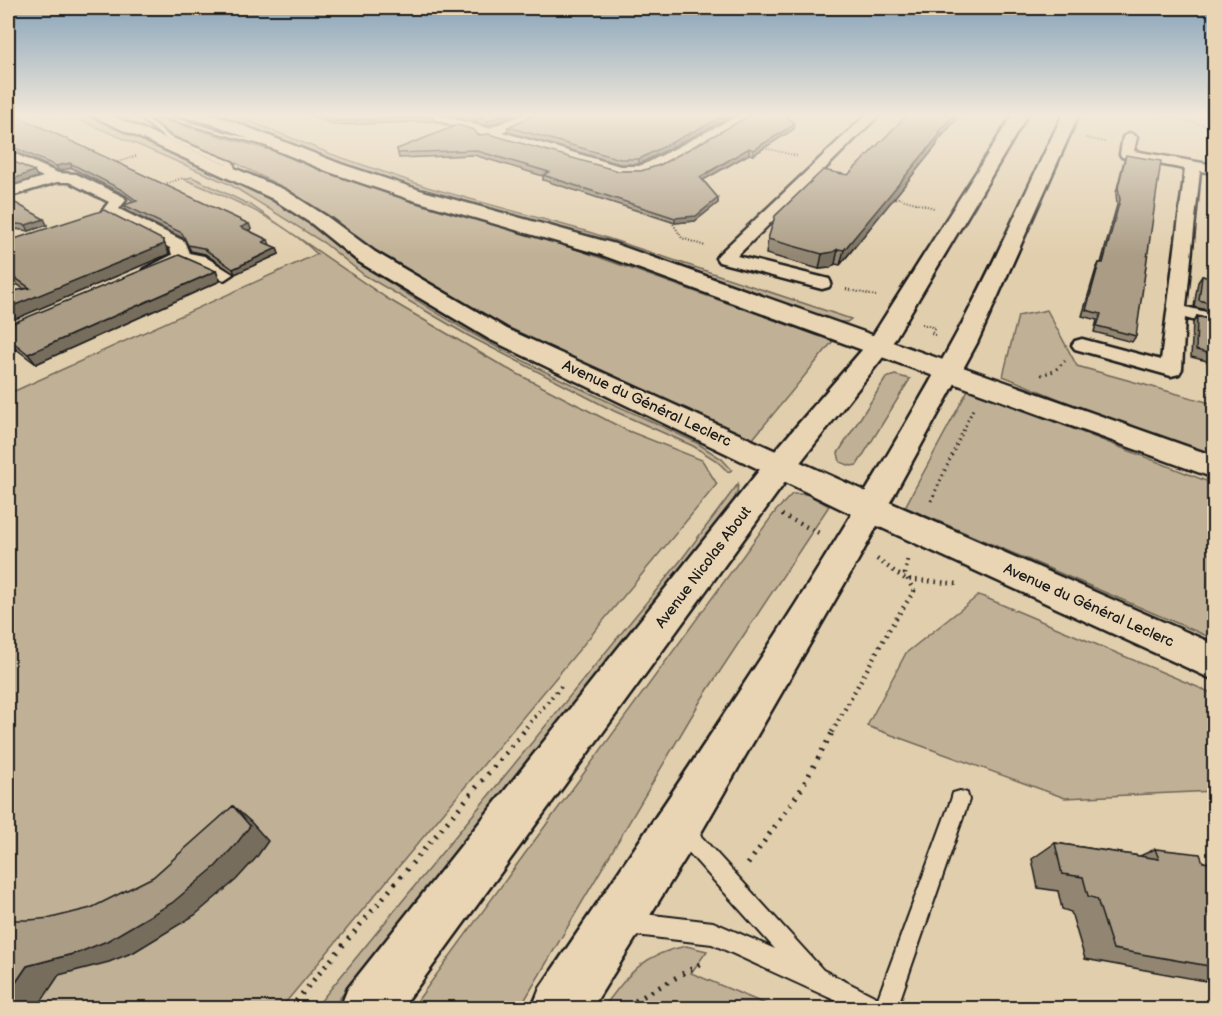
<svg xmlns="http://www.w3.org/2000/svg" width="1222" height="1016" font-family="'Balsamiq Sans',sans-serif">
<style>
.green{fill:#c0b095;stroke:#6e6658;stroke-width:1.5}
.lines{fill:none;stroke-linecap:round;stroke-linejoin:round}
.lane-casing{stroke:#1c1c1c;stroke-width:4}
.street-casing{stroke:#1c1c1c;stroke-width:5}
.secondary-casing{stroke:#1c1c1c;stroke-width:5}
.primary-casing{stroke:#1c1c1c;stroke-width:5}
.path-far3{stroke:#1c1c1c;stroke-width:2;stroke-dasharray:1 2;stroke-linecap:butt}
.path-far2{stroke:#1c1c1c;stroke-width:3;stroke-dasharray:1.5 4;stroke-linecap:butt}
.path-far1{stroke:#1c1c1c;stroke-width:4.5;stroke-dasharray:1.5 5;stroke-linecap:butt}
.path{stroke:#1c1c1c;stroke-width:5;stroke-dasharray:2 7;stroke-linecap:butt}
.lane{fill:#e9d5b3;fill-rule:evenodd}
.street{fill:#e9d5b3;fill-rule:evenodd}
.secondary{fill:#e9d5b3;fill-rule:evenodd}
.primary{fill:#e9d5b3;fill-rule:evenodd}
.wall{fill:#928672;stroke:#1c1c1c;stroke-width:1.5}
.shaded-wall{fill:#776d5d;stroke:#1c1c1c;stroke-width:1.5}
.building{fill:#aa9c85;stroke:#1c1c1c;stroke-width:1.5}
.labels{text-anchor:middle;stroke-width:6;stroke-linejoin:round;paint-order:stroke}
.street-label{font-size:15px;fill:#1c1c1c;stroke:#e9d5b3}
</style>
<rect width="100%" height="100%" fill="#e1cead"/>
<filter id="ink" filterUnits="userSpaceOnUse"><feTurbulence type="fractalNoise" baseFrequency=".0167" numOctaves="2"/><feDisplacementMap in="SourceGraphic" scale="12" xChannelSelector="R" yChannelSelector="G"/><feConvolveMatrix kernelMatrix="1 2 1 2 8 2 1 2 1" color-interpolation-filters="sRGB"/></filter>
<g filter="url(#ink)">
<path class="green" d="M201,114H232L331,154L427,187L589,232L851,319L847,322H829L353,172Z
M87,115C162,147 238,177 307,222C322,232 335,246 350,256C386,281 423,305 461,327C537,371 618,405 697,443L722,459L732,470L728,472L717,461L693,446L614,411L467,335L364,275L324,243L229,184L75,118Z
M148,116L270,150L386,193L559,243L833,341L752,440L475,314L377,252L290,191L234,162L173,136Z
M192,177L252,206L388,299L506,368L626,430L702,460L717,484L281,1008H8V394L317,254C281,219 230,198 184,179Z
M1047,310L1077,366L1214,404V454L1076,406L1003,376L1018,316Z
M895,375L910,379L857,465L851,466L840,462L838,453L886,378Z
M969,388L1214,484V639L905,507Z
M738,484L737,493L724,520L332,1008H315L681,560Z
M792,494H808L829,506L701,700L520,1008H412L775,512Z
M979,595L1214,694V791L1065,798L867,726L906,653Z
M686,946L707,951L691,973L775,1008H603C629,974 641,955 686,946Z"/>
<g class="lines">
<g class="lane-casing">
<path id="lane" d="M135,114H142L170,137L233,162L236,172L229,174L227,165L166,139Z
M150,114H159L279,147L274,148Z
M960,791L967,793L969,800L897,1008H852L712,944L627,934L620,930L616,923L620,916L627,912L713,922L775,949L675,837L672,830L675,823L682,820L689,823L823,970L878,998L951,800L953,793Z"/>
</g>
<g class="street-casing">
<path id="street" d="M418,114H437L488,128L525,114H541L502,132L620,166H639L649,162L741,114H756L659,168L641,174H619L490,137L478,138L477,133Z
M867,114H880L737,256L829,279L831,283L829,287L822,289L719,262L716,258L719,254Z
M1130,133L1137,137L1134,151L1214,165V173L1200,171L1186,307L1214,314V326L1185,318L1182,369L1179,374L1171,376L1075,349L1072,345L1075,341L1082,339L1161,360L1185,169L1122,157L1120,154L1123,137Z
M8,151L58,173L76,174L124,197L126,200L119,209L184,241L189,253L204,256L233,274L224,280L184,263L156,277H144L141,273L144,269L172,255L170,248L104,214L102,211L109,202L69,182H57L8,197V188L43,177L8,160Z"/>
</g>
<g class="secondary-casing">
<path id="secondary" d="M1013,114H1028L887,352L791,474L402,1008H340L348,988L769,458L868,343Z
M1063,114H1079L977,343L861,555L695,843L592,1008H532L540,988C682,778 828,567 951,344C992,270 1026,190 1063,114Z"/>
</g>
<g class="primary-casing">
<path id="primary" d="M88,114H108L285,190L326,216L375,252L507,329L882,499L1214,644V680L858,517L489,339L359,262L312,224L271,198Z
M182,114H207L226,119L341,164L423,191L615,244L1214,456V478L599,254L409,199L329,172L216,125L185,117Z"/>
</g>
<path class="path-far3" d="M35,114H56L73,119
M1155,114L1214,127
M1086,138L1105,142
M761,147L797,156
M115,163L136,156
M161,185L183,178
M889,199L898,198L934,208
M670,219L682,238L705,246
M846,289L876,296
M922,324L935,328L931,334L935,335"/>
<path class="path-far2" d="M1041,375L1054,371L1065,361
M931,501L974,407"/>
<path class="path-far1" d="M782,515L821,534
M877,559L905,579L959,584
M522,732L564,683
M832,732L890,628L914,591L905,574L908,558"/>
<path class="path" d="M748,864L800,791L833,731
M290,1008L524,731
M630,1008L635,1001L705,961"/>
<use href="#lane" class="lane"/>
<use href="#street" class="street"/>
<use href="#secondary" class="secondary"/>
<use href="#primary" class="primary"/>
</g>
<path class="wall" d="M8,114L249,224L251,229L248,230L268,240L270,245L277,248L279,254L235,274L205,254L191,251L185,239L127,211L124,205L134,202L125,195L72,168L59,171L9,149L8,150Z
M304,114H426L433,117L434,121L337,125Z
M445,114H519L488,126L477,123L476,120H467Z
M536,114H736L639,164H620L508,132V127Z
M753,114H799H785L794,129L753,155L749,154L703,180L718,198V203L695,221L675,223L543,180V176L474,155L399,158L397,149L478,135L618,171H641L660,165Z
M938,141L936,146L840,265L835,264L830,268L819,269L766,254L768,239L848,175Z
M1126,155L1136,336L1132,342L1094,332L1097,320L1082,316L1096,269L1099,263H1101L1117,205L1116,193L1124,160Z
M8,199L44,219L47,225L29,231L8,228Z
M163,240L169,254L24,289L8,278V241Z
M216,271L220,281L36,364L16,349L8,375V325Z
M1202,276L1215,279V312L1194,307L1198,282Z
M1197,316L1215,321V363L1191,357L1193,323Z
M1055,843L1140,856L1155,849L1203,862L1215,864V981L1211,982L1085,959L1071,912L1062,909L1058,891L1038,888L1032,859Z"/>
<path class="shaded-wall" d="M506,114H519L488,126L487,121Z
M728,114H736L639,164V159Z
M955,114H961L938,141L936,146L840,265L844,250L938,132Z
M795,124L794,129L753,155V150Z
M749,148V154L700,182V177Z
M70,163L72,168L59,171L56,166Z
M34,171L37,177L8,187V181Z
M718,198V203L695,221L675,223V218Z
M44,219L47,225L29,231L26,225Z
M249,224L251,229L243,232L241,227Z
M163,240L169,254L8,322V308Z
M277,248L279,254L235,274L233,269Z
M838,249L835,264L830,268L819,269L822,254Z
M216,271L220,281L36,364L28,354Z
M8,338L16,349L8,375Z
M233,806L251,822L268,841L256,858L236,880L195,915L134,952L109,962L59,975L37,1008H8V994L27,966L80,952Z"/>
<path class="building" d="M8,114H13L249,224L241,227L268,240L263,242L277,248L233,269L203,248L188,245L182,233L124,205L137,201L122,190L70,163L56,166L8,145Z
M316,114H426L433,117L336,121Z
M461,114H506L487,121L476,118L484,115H467Z
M536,114H728L639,159H620L508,127Z
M753,114H784L795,124L753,150L749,148L700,177L718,198L696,216L675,218L543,175L549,172L474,150L398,153L397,149L458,125L474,130L478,135L489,134L618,171H641L660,165Z
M908,114H955L938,132L941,133L844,250L838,249L833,252L822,254L768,239L775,216L823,170L848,175Z
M1126,155L1161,161L1136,336L1097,326L1101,314L1086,310L1099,263H1103L1120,200L1118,187Z
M8,159L34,171L8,181Z
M8,199L44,219L26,225L8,223Z
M104,210L163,240L164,244L8,308V292L30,288L8,273V241Z
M179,255L216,271L28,354L8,338V340V325Z
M1202,276L1215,279V305L1199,300Z
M1197,316L1215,321V355L1196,350Z
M233,806L250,826L237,843L216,866L172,903L107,941L80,952L27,966L8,994V920H29L51,918L91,908L153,877Z
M1055,843L1159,859L1155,849L1200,854L1203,862L1215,864V967L1113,949L1097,899L1088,896L1083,877L1062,874Z"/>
</g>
<linearGradient id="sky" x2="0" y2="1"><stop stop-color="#87a3ba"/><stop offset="0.45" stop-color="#f2e9da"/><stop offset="1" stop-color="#f2e9da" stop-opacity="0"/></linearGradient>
<rect width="1222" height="256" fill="url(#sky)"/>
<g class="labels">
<g class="street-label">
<text transform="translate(647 403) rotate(25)" y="5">Avenue du Général Leclerc</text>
<text transform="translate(703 567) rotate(-53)" y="5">Avenue Nicolas About</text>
<text transform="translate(1089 605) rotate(24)" y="5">Avenue du Général Leclerc</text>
</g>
</g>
<rect width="1222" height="1016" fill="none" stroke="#e9d5b3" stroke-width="30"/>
<rect x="15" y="15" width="1192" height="986" fill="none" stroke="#1c1c1c" stroke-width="2" filter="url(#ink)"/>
</svg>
